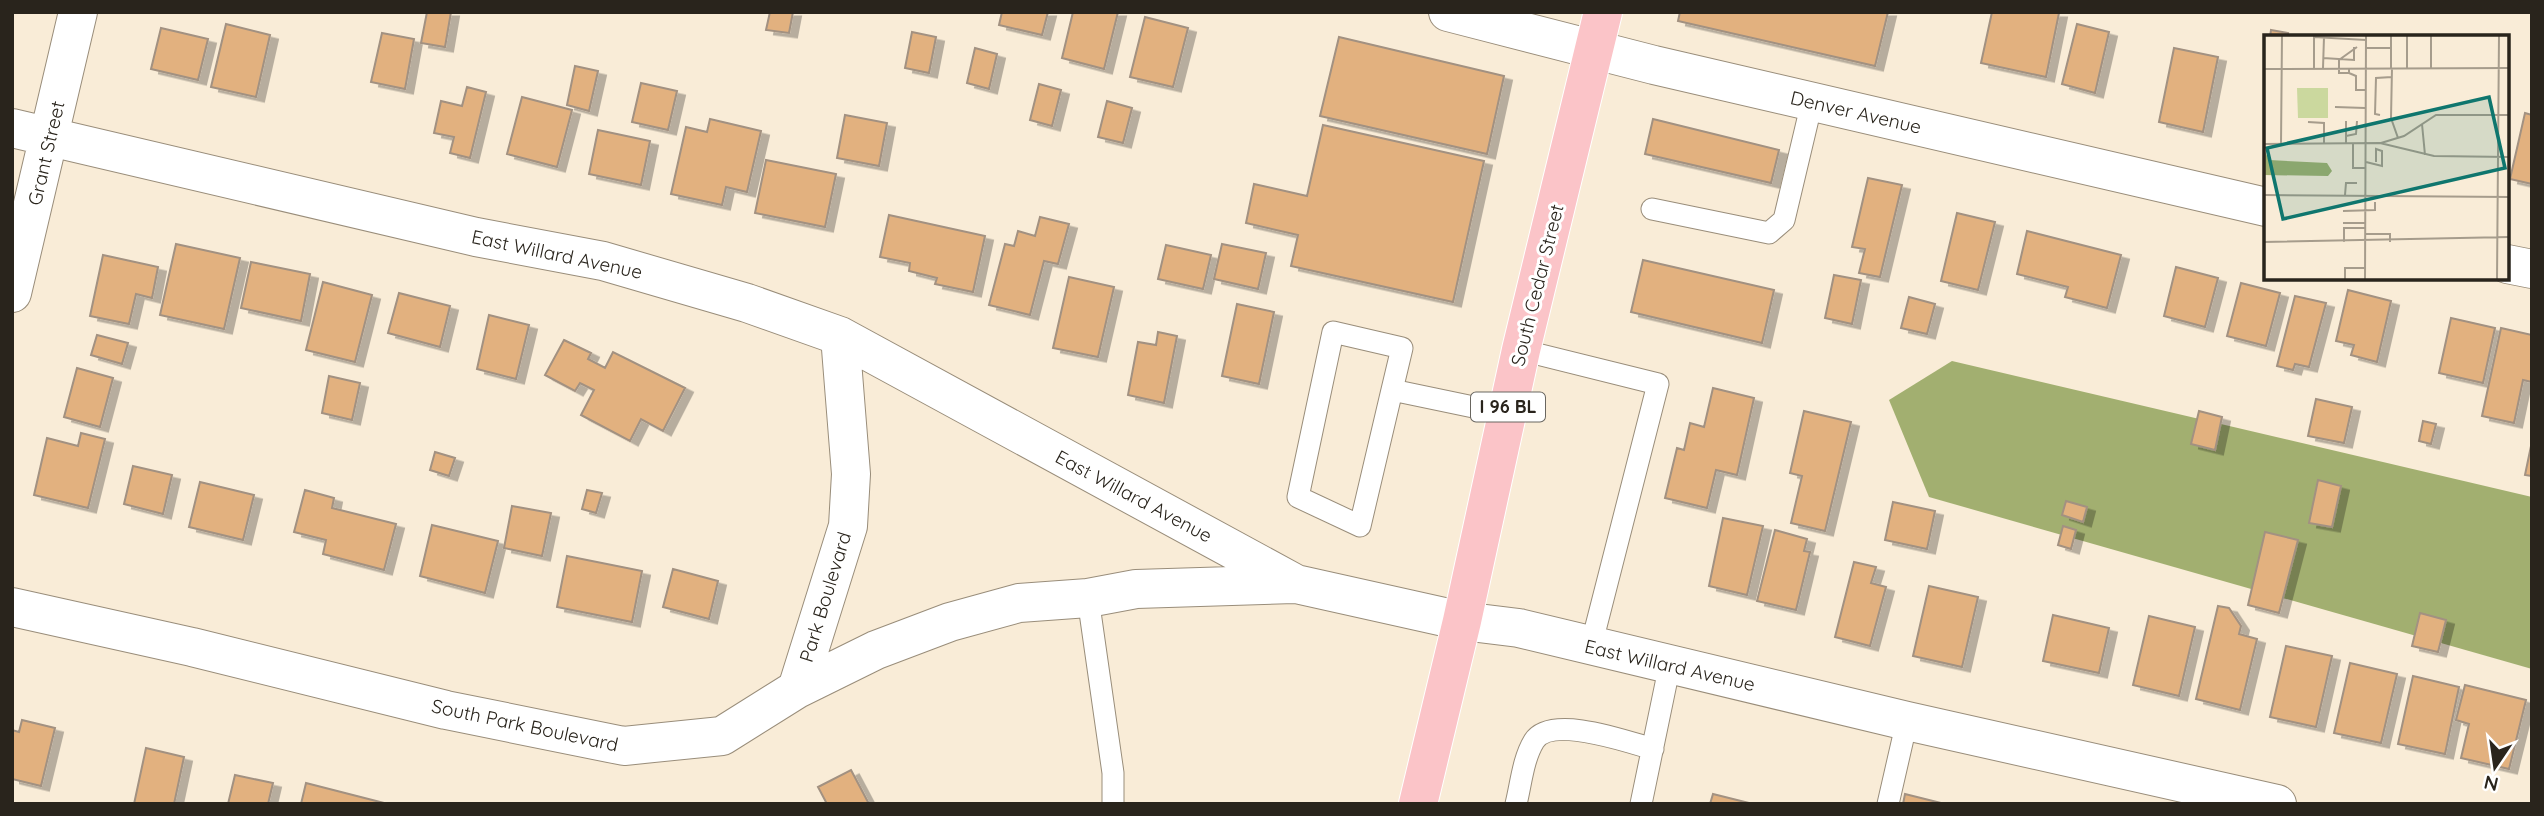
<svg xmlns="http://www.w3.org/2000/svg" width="2544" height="816" font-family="Quicksand,sans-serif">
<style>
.forest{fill:#a2af70}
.building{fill:#e2b17f;stroke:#a29181;stroke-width:2;filter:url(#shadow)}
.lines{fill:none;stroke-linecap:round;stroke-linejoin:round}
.lane-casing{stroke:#998d7a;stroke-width:23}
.street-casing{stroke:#998d7a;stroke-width:40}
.primary-casing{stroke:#fff;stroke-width:40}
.lane{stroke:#fff;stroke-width:21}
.street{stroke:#fff;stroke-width:38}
.primary{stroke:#fbc4c8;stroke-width:38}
.labels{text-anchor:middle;stroke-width:6;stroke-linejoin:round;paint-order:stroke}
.shield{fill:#fff;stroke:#696660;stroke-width:2}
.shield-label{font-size:18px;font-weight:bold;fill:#29241c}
.street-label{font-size:19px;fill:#29241c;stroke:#fff}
.inset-road{fill:none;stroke:#a69c8c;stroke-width:2}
.view{fill:#0f766e;fill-opacity:0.15;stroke:#0f766e;stroke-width:3.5}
.inset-edge{fill:none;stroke:#29241c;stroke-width:3.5}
</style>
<defs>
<filter id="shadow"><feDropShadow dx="8" dy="4.5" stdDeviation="0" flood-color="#0004"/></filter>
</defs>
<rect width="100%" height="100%" fill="#f9ecd7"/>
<path class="forest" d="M1952,361L2532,497V669L1929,497L1889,400Z"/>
<path class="building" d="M427,12H451L445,47L421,43Z
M770,12H793L789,33L766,30Z
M1002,12H1048L1042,35L999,25Z
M1073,12H1118L1104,69L1062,58Z
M1680,12H1888L1875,66L1678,21Z
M1992,12L2059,13L2046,77L1981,63Z
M1145,17L1188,28L1173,87L1130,77Z
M226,24L270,35L256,97L211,87Z
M2077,24L2109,32L2095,93L2062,84Z
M161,28L208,39L198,80L151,69Z
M2271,30L2288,33L2287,37H2270Z
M912,32L936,37L929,73L905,68Z
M382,33L414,39L405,89L371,82Z
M1339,37L1504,76L1487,154L1320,116Z
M975,48L997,54L989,89L967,83Z
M2174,48L2218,57L2203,132L2159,122Z
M575,66L598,71L589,111L567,105Z
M641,83L677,91L668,130L632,122Z
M1039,84L1061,90L1052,126L1030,120Z
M467,87L486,92L470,158L450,153L454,137L434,133L441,101L462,106Z
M522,97L572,110L557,167L507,154Z
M1107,101L1132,108L1123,143L1098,137Z
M2525,113L2532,115V184L2510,179Z
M845,115L887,123L879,166L837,158Z
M710,119L761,131L747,192L726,187L722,205L671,194L686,127L707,132Z
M1653,119L1779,150L1771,183L1645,154Z
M1323,125L1484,161L1453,302L1291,266L1298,235L1246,223L1254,184L1307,196Z
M598,130L650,141L641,185L589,174Z
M766,160L836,174L825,227L755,213Z
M1868,178L1902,185L1880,277L1859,273L1865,249L1852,247Z
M1957,213L1995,222L1978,290L1941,281Z
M889,215L985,236L973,292L935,284L937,278L909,271L910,263L880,257Z
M1040,217L1069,224L1058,264L1044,261L1030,315L989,305L1005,244L1014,246L1018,231L1035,236Z
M2027,231L2121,255L2107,308L2065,297L2068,287L2017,274Z
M176,244L240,258L224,329L160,315Z
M1222,244L1266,253L1258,289L1214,279Z
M1166,245L1211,255L1203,289L1158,279Z
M103,255L158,267L152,298L136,294L129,324L90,316Z
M1643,260L1774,290L1762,343L1631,312Z
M251,262L310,274L301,321L241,308Z
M2176,267L2218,278L2205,327L2164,316Z
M1834,275L1861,280L1852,324L1825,318Z
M1069,277L1114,287L1098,357L1053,348Z
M323,282L372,295L355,362L306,350Z
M2241,283L2280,293L2266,346L2227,336Z
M2348,290L2391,301L2377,362L2351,355L2354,345L2336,341Z
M399,293L450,306L440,347L388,333Z
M2295,296L2326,303L2309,367L2295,364L2293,370L2277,366Z
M1909,297L1935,304L1927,334L1901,328Z
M1237,304L1274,312L1259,384L1222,376Z
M489,315L529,325L516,379L477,369Z
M2451,318L2495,328L2483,383L2439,373Z
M2501,328L2532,335V382L2523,380L2514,423L2482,416Z
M1158,332L1177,336L1164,403L1128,395L1138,342L1156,345Z
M97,335L128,343L122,364L91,355Z
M564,340L591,353L588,359L605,368L613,352L685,388L663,431L641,419L630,441L581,415L594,390L580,383L575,391L545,375Z
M77,368L113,378L100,427L64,417Z
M329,376L360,383L352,420L322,413Z
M1713,388L1754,398L1737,475L1716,470L1707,508L1665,498L1677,448L1684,450L1690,423L1704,427Z
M2316,399L2352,407L2344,443L2308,436Z
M1804,411L1851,422L1825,531L1791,523L1802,476L1790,473Z
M2199,411L2222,417L2215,450L2191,444Z
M2423,421L2436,424L2431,444L2419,441Z
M81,433L105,439L88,508L34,495L47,438L78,446Z
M2531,446H2532V476L2525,475Z
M435,452L455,458L449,476L430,470Z
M133,466L172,475L163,514L124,504Z
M2318,480L2341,486L2332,527L2309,523Z
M200,482L254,495L243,540L189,527Z
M305,490L334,498L332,508L396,524L384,570L323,554L326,540L294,532Z
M587,490L602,493L596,513L582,509Z
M2066,501L2087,507L2083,522L2062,515Z
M1893,502L1935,511L1927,549L1885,540Z
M512,506L551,513L542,556L504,548Z
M1723,518L1763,526L1747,595L1709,586Z
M432,525L498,541L485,593L420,576Z
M2063,526L2076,530L2071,549L2058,545Z
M1775,530L1807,539L1804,551L1810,552L1796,610L1757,601Z
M2265,532L2298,540L2279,613L2248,605Z
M567,556L642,571L632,622L557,607Z
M1854,562L1876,567L1871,583L1886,587L1870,646L1835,637Z
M673,569L718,581L709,619L663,607Z
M1929,586L1978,597L1962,667L1913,656Z
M2218,606L2229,608L2241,626L2239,634L2257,639L2240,710L2196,699Z
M2420,613L2446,620L2438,652L2412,646Z
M2053,615L2109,628L2099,673L2043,661Z
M2149,616L2195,627L2179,696L2133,685Z
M2286,646L2332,656L2316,727L2270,717Z
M2350,663L2397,674L2381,743L2334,733Z
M2413,676L2459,687L2445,754L2398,744Z
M2465,685L2526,700L2509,769L2461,758L2469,724L2456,720Z
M22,720L55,728L41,786L12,779V730L19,732Z
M146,748L184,757L174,804H134Z
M851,770L869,804H827L818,787Z
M235,775L273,783L268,804H228Z
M306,783L388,804H301Z
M1713,794L1753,804H1710Z
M1905,794L1945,804H1903Z"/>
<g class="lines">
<g class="lane-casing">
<path id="lane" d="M1652,209L1769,233L1784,220L1812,102
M1521,350L1658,384L1591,646
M1392,390L1360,526L1298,497L1333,332L1402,348L1392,390L1507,414
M1088,598L1113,773V804
M1516,804C1521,784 1523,759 1534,741C1551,714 1628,742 1653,749
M1641,804L1670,664
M1888,804L1907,721"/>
</g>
<g class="street-casing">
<path id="street" d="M1448,12L1654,65L2266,207
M12,128L476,237L603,261L747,303L840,336L1296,584L1462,621L1519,628L1907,721L2277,804
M2507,264L2532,269
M12,293L78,12
M12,607L192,647L446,710L624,746L722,736L797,689L876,650L950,622L1019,603L1088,598L1136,589L1294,584
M797,689L848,526L851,474L840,336"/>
</g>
<g class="primary-casing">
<path id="primary" d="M1418,804L1462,621L1521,350L1603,12"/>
</g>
<use href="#lane" class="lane"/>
<use href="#street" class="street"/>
<use href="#primary" class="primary"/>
</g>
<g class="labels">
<rect class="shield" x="1471" y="392.5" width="74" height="29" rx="5"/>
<g class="shield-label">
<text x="1508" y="413">I 96 BL</text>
</g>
<g class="street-label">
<text transform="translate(1856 112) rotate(13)" y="7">Denver Avenue</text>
<text transform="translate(46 153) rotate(-77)" y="7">Grant Street</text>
<text transform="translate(557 254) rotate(12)" y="7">East Willard Avenue</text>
<text transform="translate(1537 285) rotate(-76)" y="7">South Cedar Street</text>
<text transform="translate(1134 496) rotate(28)" y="7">East Willard Avenue</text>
<text transform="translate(825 597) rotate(-73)" y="7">Park Boulevard</text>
<text transform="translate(1670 665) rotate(13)" y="7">East Willard Avenue</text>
<text transform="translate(525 725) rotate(12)" y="7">South Park Boulevard</text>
</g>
</g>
<g transform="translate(2264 35)">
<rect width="245" height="245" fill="#f9ecd7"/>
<path d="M33,53H64V83H34Z" fill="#cbd89e"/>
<path d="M0,115L5,125L63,128L68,136L64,141L0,140Z" fill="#a2af70"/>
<path class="inset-road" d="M102,13H127M59,23L90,25V12M50,33V2L102,5M59,33L60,2M85,33V38H75V25L93,12M127,33V0M128,33L127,83L134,103M143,33V0M167,33V0M0,34L245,33M85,38L92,41V55H101M71,72L101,73M116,80L111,79L112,43L128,42M82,86V109M44,87L60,88V108M158,89L161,120M82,101L92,99L93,86M117,108L140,101L172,80H245M0,109L116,108L170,121L245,122M17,109L18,0M89,109V133H101M102,127L118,131V116L112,114V127M0,160L245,162M81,160L82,148H93M79,176L111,175V167M79,188H101M102,199H126V207M0,207L245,202M80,207V193H101M81,245V233H101M101,245L102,0M110,245H245M233,245L235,0"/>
<path class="view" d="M225,62L241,133L19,184L3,113Z"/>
<rect width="245" height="245" class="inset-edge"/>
</g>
<rect width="2544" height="816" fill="none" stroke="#29241c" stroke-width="28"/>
<g transform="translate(2495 767) rotate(193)" stroke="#ffffff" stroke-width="5" paint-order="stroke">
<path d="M0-5L12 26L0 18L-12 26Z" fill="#29241c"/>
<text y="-10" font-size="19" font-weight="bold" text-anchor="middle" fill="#29241c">N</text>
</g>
</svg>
